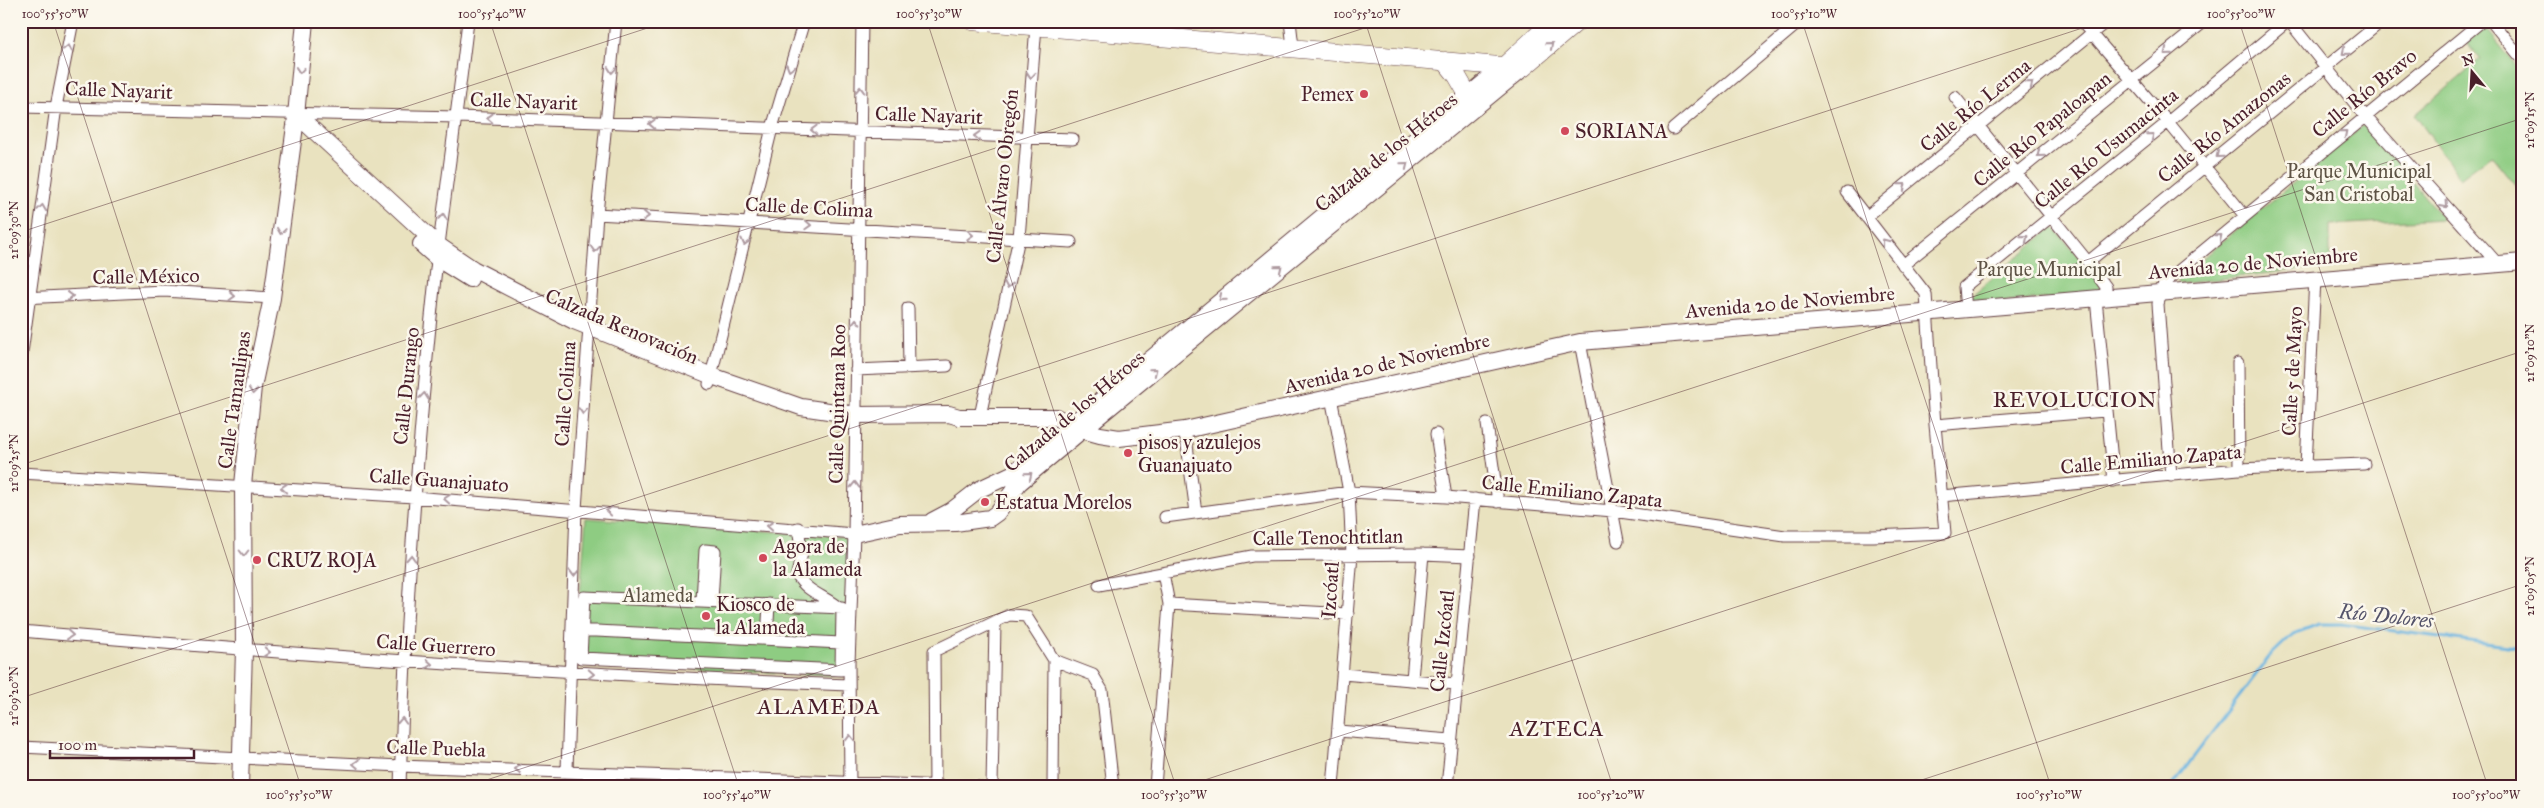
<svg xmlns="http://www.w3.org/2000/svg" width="2544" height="808" font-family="'IM FELL Great Primer',serif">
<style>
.green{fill:#8ecc82;stroke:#6c7656}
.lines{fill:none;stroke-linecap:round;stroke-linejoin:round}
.stream{stroke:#67b3e0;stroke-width:3}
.street-casing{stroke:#623c41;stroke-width:13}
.secondary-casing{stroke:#623c41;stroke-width:18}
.primary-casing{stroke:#623c41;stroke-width:19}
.street{stroke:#fff;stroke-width:11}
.secondary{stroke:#fff;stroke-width:16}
.primary{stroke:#fff;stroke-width:18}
.oneway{stroke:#ae9aa0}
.ticks{fill:none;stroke:#4a1f2b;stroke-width:1;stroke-opacity:0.45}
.poi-dot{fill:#d1495b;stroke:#fbf7ec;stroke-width:2}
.labels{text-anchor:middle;stroke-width:5;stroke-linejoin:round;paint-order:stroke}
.street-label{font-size:20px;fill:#4a1f2b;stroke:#fbf7ec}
.poi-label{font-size:20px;fill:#4a1f2b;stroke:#fbf7ec;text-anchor:start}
.park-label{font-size:20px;fill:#5e5345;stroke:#fbf7ec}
.water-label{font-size:21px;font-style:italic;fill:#54536a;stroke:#fbf7ec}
.quarter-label{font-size:22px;letter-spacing:1px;fill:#4a1f2b;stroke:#fbf7ec}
.neatline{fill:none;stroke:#4a1f2b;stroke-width:2}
.ticks-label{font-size:12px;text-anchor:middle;fill:#4a1f2b}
</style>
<rect width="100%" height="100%" fill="#fbf7ec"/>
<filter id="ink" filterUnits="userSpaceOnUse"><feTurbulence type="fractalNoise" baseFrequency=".02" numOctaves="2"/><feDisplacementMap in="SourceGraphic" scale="10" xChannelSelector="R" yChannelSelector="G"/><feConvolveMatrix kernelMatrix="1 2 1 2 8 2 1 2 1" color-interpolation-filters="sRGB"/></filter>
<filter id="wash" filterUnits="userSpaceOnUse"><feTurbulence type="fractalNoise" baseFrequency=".0096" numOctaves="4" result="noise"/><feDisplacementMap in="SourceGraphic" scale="20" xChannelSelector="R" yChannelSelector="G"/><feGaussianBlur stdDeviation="1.12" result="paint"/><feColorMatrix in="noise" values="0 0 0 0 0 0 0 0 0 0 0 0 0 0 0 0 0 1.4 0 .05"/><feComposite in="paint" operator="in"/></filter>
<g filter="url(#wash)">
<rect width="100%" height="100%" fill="#e9e2bf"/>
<path class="green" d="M2485,27L2523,74V191L2521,192L2491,155L2460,178L2415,115L2480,59L2467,42Z
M2365,124L2443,219L2330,225V266L2178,284L2177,279Z
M2053,227L2100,282L2102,294L1971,305V296Z
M586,518L848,537L845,676L575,662Z"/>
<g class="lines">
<path class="stream" d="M2171,787L2270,656L2293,634L2319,624H2341L2523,648"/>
</g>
</g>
<g filter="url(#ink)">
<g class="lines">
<g class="street-casing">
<path id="street" d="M1290,21L1293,47
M2081,21L2168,122L2245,216
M2289,21L2365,116L2497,263
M2491,21L2523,60
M1955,97L2088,262L2106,287V298
M21,107L457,117L1073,139
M1673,129L1796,25L1793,21
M597,214L1071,242
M1866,217L2107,21
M2088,262L2382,21
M1903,265L2205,21
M23,298L164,291L272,298
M2096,299L2114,481
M908,308L909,367
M1966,310L1964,287L2168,122L2288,21
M1580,342L1618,541
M21,360L56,107L73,21
M2238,363L2239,469
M856,370L947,366
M709,384L772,128L804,21
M1331,397L1349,492L1352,555L1333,787
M980,416L1019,238L1036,26
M1487,424L1498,502
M1935,425L2105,411
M1185,430L1196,513
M1436,434L1446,497
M2306,466L2315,278
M21,473L414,497L854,534
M2171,476L2158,304L2164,283L2482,21
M1941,496L2239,469L2364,464
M1165,517L1349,492L1446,497L1613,511L1785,536H1873L1945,533L1935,425L1926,294L1847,192
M798,528L802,553L797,575C806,592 825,596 839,608
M1099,585L1252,556L1423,554L1470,556
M584,597L842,608L841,670L581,658Z
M702,601L705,550L715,551L712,601
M1169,604L1348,614
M576,630L841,643
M21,631C297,655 573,675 849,685
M767,639L769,604
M1054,660L1093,675L1102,690L1113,787
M1343,674L1456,684
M1412,679L1423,554
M1338,731L1451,740
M21,747L400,766L979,787
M567,770L576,509L597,214L616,21
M400,787C405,617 417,447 435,278C445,192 458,107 468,21
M850,787L849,663L854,534L862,21
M935,787L934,651L1009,615L1026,616L1054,660L1053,787
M992,787L995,623
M1155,787L1169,604L1163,573
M1447,787L1475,499"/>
</g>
<g class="secondary-casing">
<path id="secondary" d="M296,114L439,246L473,269L574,321L712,376L801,407L856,415L949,414L959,417H1056L1082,430L1100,435L1119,438L1185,430L1580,342L2523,262
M421,244L438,259L470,279
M932,521L951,511L978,490L1012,474L1503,67
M854,534L900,524L955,523L990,518L997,513L1019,483L1082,430L1523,68
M240,787L244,650L243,485L253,387L272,298L295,126L305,21"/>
</g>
<g class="primary-casing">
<path id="primary" d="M972,21L1523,68L1578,21
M1445,61L1457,76L1475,107
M1503,67L1553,21"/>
</g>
<use href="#street" class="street"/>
<use href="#secondary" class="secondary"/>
<use href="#primary" class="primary"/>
</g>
<defs><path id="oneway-chevron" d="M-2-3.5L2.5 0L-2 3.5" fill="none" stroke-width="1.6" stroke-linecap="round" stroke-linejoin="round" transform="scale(1.25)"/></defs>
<g class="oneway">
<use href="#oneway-chevron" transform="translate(1550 45) rotate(-40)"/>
<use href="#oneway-chevron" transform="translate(68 48) rotate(-79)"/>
<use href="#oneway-chevron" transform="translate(2167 52) rotate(141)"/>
<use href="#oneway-chevron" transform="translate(2345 52) rotate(140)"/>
<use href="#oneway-chevron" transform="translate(790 68) rotate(106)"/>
<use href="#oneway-chevron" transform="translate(300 70) rotate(95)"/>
<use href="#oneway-chevron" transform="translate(612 70) rotate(95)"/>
<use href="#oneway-chevron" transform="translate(1031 75) rotate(95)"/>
<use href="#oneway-chevron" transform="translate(2030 84) rotate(-39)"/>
<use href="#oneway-chevron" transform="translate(860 90) rotate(-89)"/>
<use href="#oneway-chevron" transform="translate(490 118) rotate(-178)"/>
<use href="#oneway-chevron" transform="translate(652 124) rotate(-178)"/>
<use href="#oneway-chevron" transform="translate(814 130) rotate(-178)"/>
<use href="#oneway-chevron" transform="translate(2344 133) rotate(-40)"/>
<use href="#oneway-chevron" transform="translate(977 136) rotate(-178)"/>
<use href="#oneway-chevron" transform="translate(2151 136) rotate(-39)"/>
<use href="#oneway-chevron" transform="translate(2040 154) rotate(141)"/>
<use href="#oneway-chevron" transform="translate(2219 155) rotate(141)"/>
<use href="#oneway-chevron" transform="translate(1405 165) rotate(-39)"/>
<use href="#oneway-chevron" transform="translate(1903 186) rotate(-39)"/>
<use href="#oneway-chevron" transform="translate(2445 205) rotate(48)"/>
<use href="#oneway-chevron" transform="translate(42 208) rotate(-82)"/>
<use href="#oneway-chevron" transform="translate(646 216) rotate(3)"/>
<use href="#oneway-chevron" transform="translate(443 217) rotate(-82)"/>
<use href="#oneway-chevron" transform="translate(808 225) rotate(3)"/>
<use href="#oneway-chevron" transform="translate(281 231) rotate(98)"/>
<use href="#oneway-chevron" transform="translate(970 235) rotate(3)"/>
<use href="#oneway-chevron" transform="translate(2219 237) rotate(-40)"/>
<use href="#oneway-chevron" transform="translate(2025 238) rotate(-39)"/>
<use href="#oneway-chevron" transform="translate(745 242) rotate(104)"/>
<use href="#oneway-chevron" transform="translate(1885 242) rotate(-128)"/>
<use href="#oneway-chevron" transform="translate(595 249) rotate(94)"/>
<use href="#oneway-chevron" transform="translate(1279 268) rotate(-39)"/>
<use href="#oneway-chevron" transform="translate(1008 285) rotate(102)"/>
<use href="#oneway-chevron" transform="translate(70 296) rotate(-3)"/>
<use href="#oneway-chevron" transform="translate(232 296) rotate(3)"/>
<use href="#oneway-chevron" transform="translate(1222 298) rotate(140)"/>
<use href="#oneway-chevron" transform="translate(856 322) rotate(-89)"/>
<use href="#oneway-chevron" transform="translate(1154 371) rotate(-39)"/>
<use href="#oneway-chevron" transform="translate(253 391) rotate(97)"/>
<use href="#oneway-chevron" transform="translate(424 396) rotate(-84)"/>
<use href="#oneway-chevron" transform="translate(583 411) rotate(94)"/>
<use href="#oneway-chevron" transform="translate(1029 475) rotate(-40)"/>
<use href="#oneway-chevron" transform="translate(855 485) rotate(-89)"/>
<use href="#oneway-chevron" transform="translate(284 488) rotate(-176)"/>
<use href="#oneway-chevron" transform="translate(447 499) rotate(-176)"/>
<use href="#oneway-chevron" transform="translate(609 511) rotate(-175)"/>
<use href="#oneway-chevron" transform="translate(770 526) rotate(-175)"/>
<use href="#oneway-chevron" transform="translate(244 553) rotate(90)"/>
<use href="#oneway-chevron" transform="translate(411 558) rotate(-87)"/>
<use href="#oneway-chevron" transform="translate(574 573) rotate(92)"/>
<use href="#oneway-chevron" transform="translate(70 635) rotate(5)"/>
<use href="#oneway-chevron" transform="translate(267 652) rotate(4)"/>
<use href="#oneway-chevron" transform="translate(429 664) rotate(4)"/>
<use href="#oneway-chevron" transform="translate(591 674) rotate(3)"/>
<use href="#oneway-chevron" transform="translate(402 721) rotate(-87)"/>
<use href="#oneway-chevron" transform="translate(850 738) rotate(-91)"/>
<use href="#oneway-chevron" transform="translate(356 764) rotate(-177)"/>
<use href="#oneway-chevron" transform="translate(518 769) rotate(-179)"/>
</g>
</g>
<path class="ticks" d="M53,21L301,787M490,21L739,787M927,21L1176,787M1365,21L1613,787M1802,21L2051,787M2239,21L2488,787M21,232L669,21M21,465L1386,21M21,698L2104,21M465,787L2523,118M1183,787L2523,351M1900,787L2523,584"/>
<g class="poi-dot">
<circle cx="1364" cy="94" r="5"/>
<circle cx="1565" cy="131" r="5"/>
<circle cx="1128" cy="453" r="5"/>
<circle cx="985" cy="502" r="5"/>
<circle cx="763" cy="558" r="5"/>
<circle cx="257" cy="560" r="5"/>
<circle cx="706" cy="616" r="5"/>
</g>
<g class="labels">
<g class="street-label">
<text transform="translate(119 90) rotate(2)" y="7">Calle Nayarit</text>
<text transform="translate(2364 93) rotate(-39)" y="7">Calle Río Bravo</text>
<text transform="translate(524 101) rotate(2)" y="7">Calle Nayarit</text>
<text transform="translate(1975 105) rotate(-39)" y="7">Calle Río Lerma</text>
<text transform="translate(929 115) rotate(2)" y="7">Calle Nayarit</text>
<text transform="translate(2224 127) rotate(-39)" y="7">Calle Río Amazonas</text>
<text transform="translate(2042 129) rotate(-39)" y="7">Calle Río Papaloapan</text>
<text transform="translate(2106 148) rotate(-39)" y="7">Calle Río Usumacinta</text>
<text transform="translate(1386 152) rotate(-39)" y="7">Calzada de los Héroes</text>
<text transform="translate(1002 176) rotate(-84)" y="7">Calle Álvaro Obregón</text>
<text transform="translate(809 207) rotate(3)" y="7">Calle de Colima</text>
<text transform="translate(2253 263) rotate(-5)" y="7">Avenida 20 de Noviembre</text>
<text transform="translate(146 276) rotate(-1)" y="7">Calle México</text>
<text transform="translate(1790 302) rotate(-5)" y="7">Avenida 20 de Noviembre</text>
<text transform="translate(622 326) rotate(23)" y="7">Calzada Renovación</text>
<text transform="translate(1387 363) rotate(-13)" y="7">Avenida 20 de Noviembre</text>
<text transform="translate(2292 371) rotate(-87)" y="7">Calle 5 de Mayo</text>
<text transform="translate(406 386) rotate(-84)" y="7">Calle Durango</text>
<text transform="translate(565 394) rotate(-86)" y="7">Calle Colima</text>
<text transform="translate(234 400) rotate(-82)" y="7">Calle Tamaulipas</text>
<text transform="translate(837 404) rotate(-89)" y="7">Calle Quintana Roo</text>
<text transform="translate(1074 411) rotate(-40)" y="7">Calzada de los Héroes</text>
<text transform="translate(2151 459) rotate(-5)" y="7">Calle Emiliano Zapata</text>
<text transform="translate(439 480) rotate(4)" y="7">Calle Guanajuato</text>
<text transform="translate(1572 491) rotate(6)" y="7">Calle Emiliano Zapata</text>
<text transform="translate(1328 537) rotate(-1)" y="7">Calle Tenochtitlan</text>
<text transform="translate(1330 590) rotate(-86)" y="7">Izcóatl</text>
<text transform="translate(1442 641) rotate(-84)" y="7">Calle Izcóatl</text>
<text transform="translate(436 645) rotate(4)" y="7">Calle Guerrero</text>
<text transform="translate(436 748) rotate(2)" y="7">Calle Puebla</text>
</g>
<g class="poi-label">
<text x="1354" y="101" text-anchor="end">Pemex</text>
<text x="1575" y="138">SORIANA</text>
<text x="1138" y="449">pisos y azulejos<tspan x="1138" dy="23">Guanajuato</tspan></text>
<text x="995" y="509">Estatua Morelos</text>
<text x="773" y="553">Agora de<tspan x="773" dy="23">la Alameda</tspan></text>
<text x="267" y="567">CRUZ ROJA</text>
<text x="716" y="611">Kiosco de<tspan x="716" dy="23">la Alameda</tspan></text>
</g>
<g class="park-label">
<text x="2359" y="178">Parque Municipal<tspan x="2359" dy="23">San Cristobal</tspan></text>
<text x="2049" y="276">Parque Municipal</text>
<text x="658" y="602">Alameda</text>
</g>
<g class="water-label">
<text transform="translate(2386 616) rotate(6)" y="7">Río Dolores</text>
</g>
<g class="quarter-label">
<text x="2075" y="407">REVOLUCION</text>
<text x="819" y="714">ALAMEDA</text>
<text x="1557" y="736">AZTECA</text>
</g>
</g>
<rect width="2544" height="808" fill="none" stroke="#fbf7ec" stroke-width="55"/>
<g transform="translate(2472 72) rotate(342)" stroke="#fbf7ec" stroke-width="4" paint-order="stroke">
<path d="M0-4L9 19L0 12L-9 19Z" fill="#4a1f2b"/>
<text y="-8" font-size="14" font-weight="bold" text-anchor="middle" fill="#4a1f2b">N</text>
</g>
<path d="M50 750v8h144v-8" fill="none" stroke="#4a1f2b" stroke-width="2.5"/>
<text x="58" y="750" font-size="15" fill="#4a1f2b" stroke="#fbf7ec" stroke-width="4" paint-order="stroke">100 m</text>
<rect x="28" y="28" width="2488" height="752" class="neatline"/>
<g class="ticks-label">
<text x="55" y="18">100°55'50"W</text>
<text x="492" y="18">100°55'40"W</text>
<text x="929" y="18">100°55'30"W</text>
<text x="1367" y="18">100°55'20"W</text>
<text x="1804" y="18">100°55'10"W</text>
<text x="2241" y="18">100°55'00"W</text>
<text transform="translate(2530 120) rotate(-90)" y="4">21°09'15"N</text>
<text transform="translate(14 230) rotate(-90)" y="4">21°09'30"N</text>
<text transform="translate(2530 353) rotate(-90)" y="4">21°09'10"N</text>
<text transform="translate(14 463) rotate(-90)" y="4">21°09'25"N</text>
<text transform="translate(2530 586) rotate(-90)" y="4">21°09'05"N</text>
<text transform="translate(14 696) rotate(-90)" y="4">21°09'20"N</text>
<text x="299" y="799">100°55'50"W</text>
<text x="737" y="799">100°55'40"W</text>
<text x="1174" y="799">100°55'30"W</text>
<text x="1611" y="799">100°55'20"W</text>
<text x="2049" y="799">100°55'10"W</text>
<text x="2486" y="799">100°55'00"W</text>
</g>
</svg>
